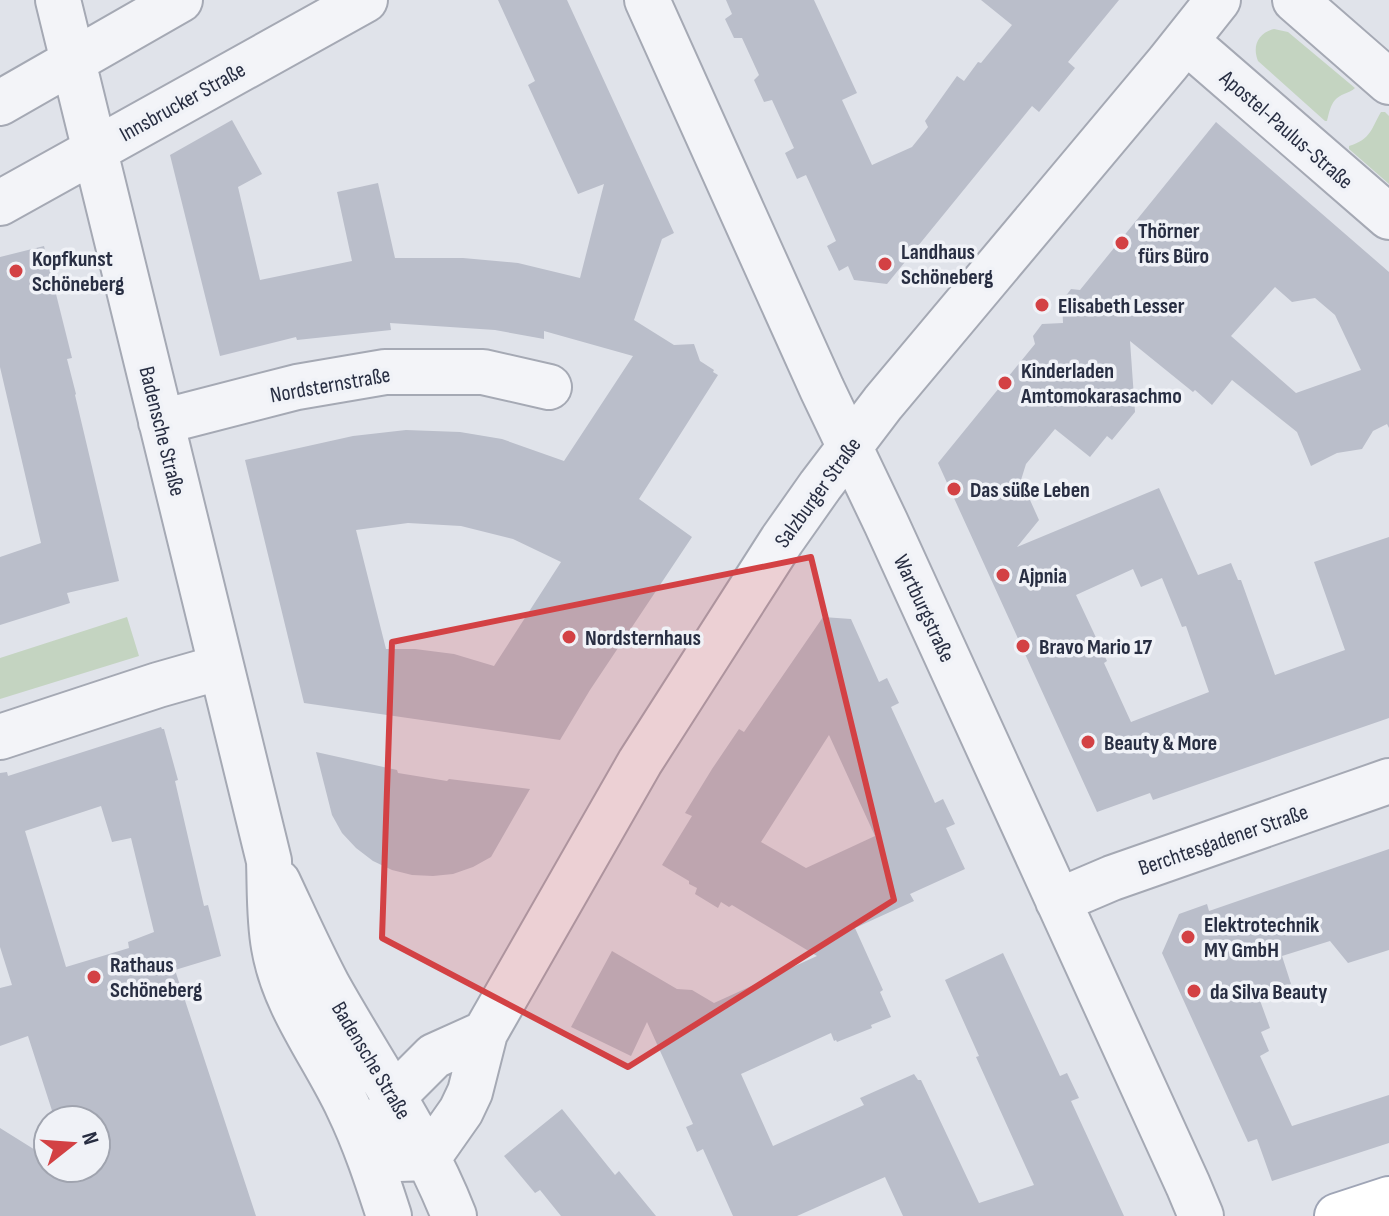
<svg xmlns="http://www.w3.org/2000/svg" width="1389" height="1216" font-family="'Sofia Sans Condensed',sans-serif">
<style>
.green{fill:#c4d4c1}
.building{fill:#babeca;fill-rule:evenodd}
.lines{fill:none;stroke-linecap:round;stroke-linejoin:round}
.minor-casing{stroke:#a5a9b4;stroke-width:48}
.major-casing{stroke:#9fa5b6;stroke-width:48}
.minor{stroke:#f3f4f8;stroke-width:44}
.major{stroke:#fff;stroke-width:44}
.marked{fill:#d34144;fill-opacity:0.2;stroke:#d34144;stroke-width:6;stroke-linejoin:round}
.poi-dot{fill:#d34144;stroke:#f0f2f7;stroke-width:3}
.labels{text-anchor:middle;stroke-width:7;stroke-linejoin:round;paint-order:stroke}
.street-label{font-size:22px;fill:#282e42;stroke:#f0f2f7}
.poi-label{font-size:22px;font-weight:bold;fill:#282e42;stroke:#f0f2f7;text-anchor:start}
</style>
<rect width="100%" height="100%" fill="#e0e3ea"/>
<path class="green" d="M1274,29L1288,32L1355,88C1352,91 1348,92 1344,94C1331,99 1330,110 1327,121H1325L1258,61C1252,46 1258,33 1274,29Z
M1381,112H1385L1389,116V184L1349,149V146C1371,139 1371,129 1381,112Z
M127,617L139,656L0,699V658Z"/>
<path class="building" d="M498,0H567L674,233L662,239L634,320L674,345L694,344L700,361L714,370L713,372L718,375L639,499L692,537L590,690L560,740L304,703L245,460L353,436L406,430L460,432L502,439L564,461L633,356L544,331V339L495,330L390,323L391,330L297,340L296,337L220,356L170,155L232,120L262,174L238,187L260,280L352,261L337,192L378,183L395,258H463L518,263L580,278L604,184L578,194L528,85L535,81ZM408,523L461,526L513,539L561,562L494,666L454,654L415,649H386L356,530Z
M726,0H814L857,93L842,100L872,165L912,147L928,127L925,121L957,76L964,81L978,62L981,63L1012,25L981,0H1119L1068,62L1075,68L1039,112L1032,106L887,284L854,280L848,266L839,271L827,246L836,241L806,175L797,179L785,153L794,148L772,100L764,102L754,80L759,75L742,38H734L725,19L732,14Z
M1216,122L1389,272V428L1387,424L1373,431L1362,449L1337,453L1311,466L1297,432L1232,380L1212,405L1195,390L1193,392L1130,341L1135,412L1112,440L1107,436L1090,457L1055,429L1026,464L1021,480L1039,520L1017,547L1159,488L1198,575L1231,563L1238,580H1241L1275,675L1345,650L1314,562L1389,537V718L1153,800L1150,793L1097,812L938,463L1035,344L1033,336L1042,324L1063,323L1062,301L1071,289L1080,290ZM1275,287L1292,302L1315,298L1335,315L1361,370L1296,393L1231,336ZM1133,569L1141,587L1162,578L1182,627L1186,626L1209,692L1131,722L1104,663L1107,661L1076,595Z
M44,246L72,358L67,359L76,394L75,395L119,581L67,593L70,603L0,625V557L41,543L0,367V257Z
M823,617L851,619L879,682L887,678L899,703L891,707L935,803L943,799L955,824L946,828L965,869L910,894L914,901L855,928L883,990L880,992L891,1017L871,1025L872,1028L837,1042L836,1040L834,1041L831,1033L741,1074L773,1146L864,1105L860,1098L914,1074L918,1080H921L979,1203L1034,1185L976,1057L979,1056L945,980L1003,953L1060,1076L1067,1073L1079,1098L1071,1101L1124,1216H903L885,1177L797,1216H733L703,1149L697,1152L686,1127L693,1124L647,1022L631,1056L571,1027L612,951L677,989L692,990L714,1003L817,956L732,905L729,907L721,902L718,908L695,894L697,888L689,884V881L662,865L692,816L685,813L712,769L739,729L744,732ZM829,735L875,836L806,868L761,842Z
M161,727L162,729H164L178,780L175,781L204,906L208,905L221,956L175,970L256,1216H0V1128L48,1158V1168H65L72,1173L71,1168H96V1120H55L28,1036L0,1046V988L12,985L0,947V773L7,772L8,776ZM101,806L112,842L131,838L154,932L128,942L129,948L66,967L25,831Z
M316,752L397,770L398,773L447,781L449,779L530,789L491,857L473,867L453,874L433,876L412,875L392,870L373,861L356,848L342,833L332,815Z
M1389,849V950L1348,963L1330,941L1282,956L1291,984L1258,995L1270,1028L1261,1032L1269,1051L1260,1056L1292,1126L1389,1095V1143L1272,1181L1257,1139L1248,1142L1162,953L1179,914L1207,904L1209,911Z
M562,1109L615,1175L619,1171L656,1216H561L540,1190L535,1193L504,1156Z"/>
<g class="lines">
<g class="minor-casing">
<path id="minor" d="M58,0L269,861C270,889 269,920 274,947C284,1006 323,1054 348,1107C365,1142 377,1179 389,1216
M647,0L822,389L886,523L1188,1185L1201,1216
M1295,0L1389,82
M1186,41L1389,217
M0,103L180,0
M0,203L365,0
M161,422L297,387L385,372H483L549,387
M0,737L158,685L221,667
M278,882C294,916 310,952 328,986C371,1063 422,1134 454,1216
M1058,901L1112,878L1389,781
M385,1121L394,1096L434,1056L485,1033
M370,1160L428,1158L461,1111L470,1092L485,1033L640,762L782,540L820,486L883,403L1168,63L1218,0"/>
</g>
<g class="major-casing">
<path id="major" d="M1337,1216L1389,1199"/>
</g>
<use href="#minor" class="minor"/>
<use href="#major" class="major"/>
</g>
<path class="marked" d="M811,557L894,900L628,1067L382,938L392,642Z"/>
<g class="poi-dot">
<circle cx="1122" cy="243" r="8"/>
<circle cx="885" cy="264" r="8"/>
<circle cx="16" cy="271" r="8"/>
<circle cx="1042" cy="305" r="8"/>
<circle cx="1005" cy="383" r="8"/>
<circle cx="954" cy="489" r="8"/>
<circle cx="1003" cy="575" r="8"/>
<circle cx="569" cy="637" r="8"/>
<circle cx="1023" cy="646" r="8"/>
<circle cx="1088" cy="742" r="8"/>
<circle cx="1188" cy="937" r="8"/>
<circle cx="94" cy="977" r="8"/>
<circle cx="1194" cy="991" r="8"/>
</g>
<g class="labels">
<g class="street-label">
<text transform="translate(182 101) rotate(-29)" y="8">Innsbrucker Straße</text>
<text transform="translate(1287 129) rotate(41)" y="8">Apostel-Paulus-Straße</text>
<text transform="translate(330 384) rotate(-10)" y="8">Nordsternstraße</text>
<text transform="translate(163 431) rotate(76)" y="8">Badensche Straße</text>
<text transform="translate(817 492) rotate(-54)" y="8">Salzburger Straße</text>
<text transform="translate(925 608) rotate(65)" y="8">Wartburgstraße</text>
<text transform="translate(1223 839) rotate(-19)" y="8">Berchtesgadener Straße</text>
<text transform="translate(372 1060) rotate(59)" y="8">Badensche Straße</text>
</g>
<g class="poi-label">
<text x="1138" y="238">Thörner<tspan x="1138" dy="25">fürs Büro</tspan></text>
<text x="901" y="259">Landhaus<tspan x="901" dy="25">Schöneberg</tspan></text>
<text x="32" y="266">Kopfkunst<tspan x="32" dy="25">Schöneberg</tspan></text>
<text x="1058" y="313">Elisabeth Lesser</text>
<text x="1021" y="378">Kinderladen<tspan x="1021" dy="25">Amtomokarasachmo</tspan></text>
<text x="970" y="497">Das süße Leben</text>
<text x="1019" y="583">Ajpnia</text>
<text x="585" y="645">Nordsternhaus</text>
<text x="1039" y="654">Bravo Mario 17</text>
<text x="1104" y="750">Beauty &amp; More</text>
<text x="1204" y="932">Elektrotechnik<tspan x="1204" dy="25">MY GmbH</tspan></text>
<text x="110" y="972">Rathaus<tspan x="110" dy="25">Schöneberg</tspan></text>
<text x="1210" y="999">da Silva Beauty</text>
</g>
</g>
<g transform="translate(72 1144) rotate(73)"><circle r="38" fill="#f0f2f7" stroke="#a0a4af" stroke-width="2"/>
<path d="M0-6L14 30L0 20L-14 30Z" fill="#d34144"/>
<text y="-12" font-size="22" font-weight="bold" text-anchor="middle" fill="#282e42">N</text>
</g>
</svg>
